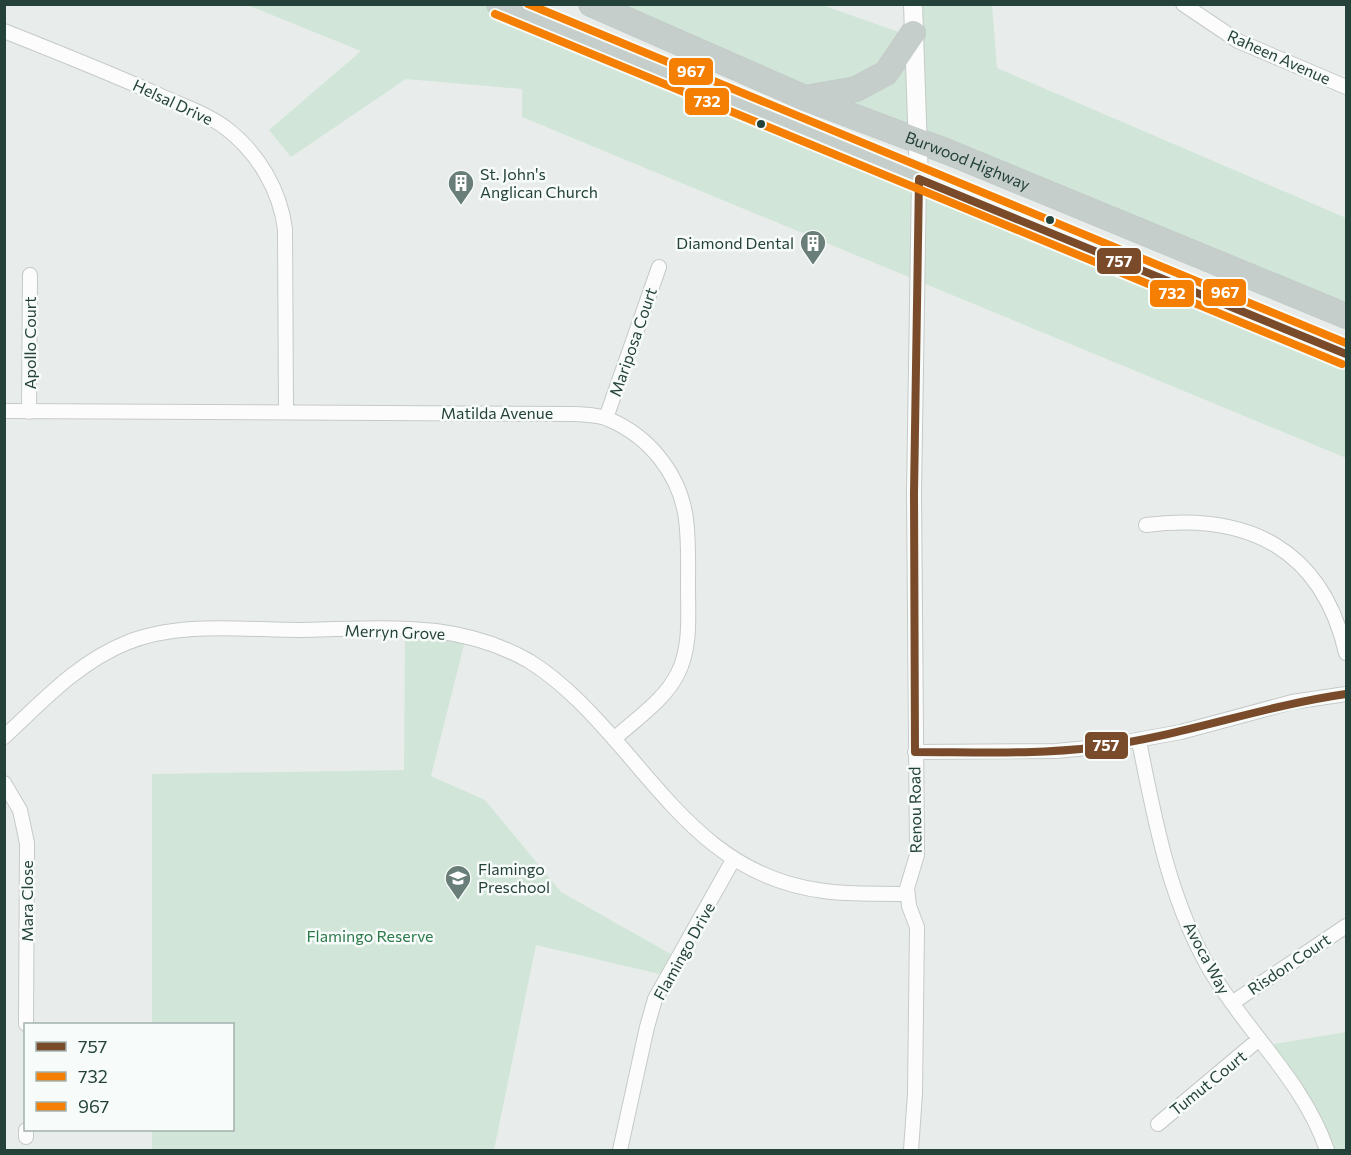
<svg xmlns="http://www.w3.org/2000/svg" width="1351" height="1155" font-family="Commissioner,sans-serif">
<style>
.green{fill:#d1e6d8}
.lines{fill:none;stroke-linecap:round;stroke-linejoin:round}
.minor-casing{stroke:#c5cac8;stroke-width:16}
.tertiary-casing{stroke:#c5cac8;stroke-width:20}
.trunk-casing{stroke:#c3ccc9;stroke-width:26}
.minor{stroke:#fcfcfc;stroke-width:14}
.tertiary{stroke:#fcfcfc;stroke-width:18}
.trunk{stroke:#c6cecc;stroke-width:24}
.bus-1-casing{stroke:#f7fbf9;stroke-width:12}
.bus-2-casing{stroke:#f7fbf9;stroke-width:12}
.bus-3-casing{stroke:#f7fbf9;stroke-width:12}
.bus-1{stroke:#7a4b2a;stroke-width:8}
.bus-2{stroke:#f47f03;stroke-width:8}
.bus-3{stroke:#f47f03;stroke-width:8}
.bus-dot{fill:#24423a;stroke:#f7fbf9;stroke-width:2}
.labels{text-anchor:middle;stroke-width:5;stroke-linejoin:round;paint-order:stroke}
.street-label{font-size:16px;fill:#24423a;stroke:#f7fbf9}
.poi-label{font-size:16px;fill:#24423a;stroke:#f7fbf9;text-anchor:start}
.park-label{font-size:16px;fill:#2d7a4b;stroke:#f7fbf9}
.line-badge{stroke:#f7fbf9;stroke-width:2}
.badge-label{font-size:16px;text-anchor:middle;font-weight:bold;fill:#fff}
</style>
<rect width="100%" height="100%" fill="#e8edeb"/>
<path class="green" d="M247,5H499L1346,354V458L522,117V89L406,79L291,157L269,130L361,51Z
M591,5H822L913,37V5H992L997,68L1346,218V313Z
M405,630L466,637L431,776L485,800L561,892L678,958L668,976L536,945L494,1150H152V1130H232V1024H152V774L404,770Z
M1346,1032V1150H1327L1263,1046Z"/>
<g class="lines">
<g class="minor-casing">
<path id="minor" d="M1183,4L1238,41L1346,87
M4,31C57,52 110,73 161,96C183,106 208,114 227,129C258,153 280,190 285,229L286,412
M4,411L576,414C586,415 599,415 608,419C649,436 680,474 686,519C689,542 688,565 688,588C688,616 691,647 678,673C665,700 636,719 614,739
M29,412L30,275
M606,418L659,267
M1146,525C1248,512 1322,549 1346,653
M4,737C42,702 77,663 126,643C179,621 245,630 301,630C345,629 391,626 436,631C467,635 501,645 529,661C566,684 595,717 623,749C681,817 729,879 824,891C852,895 880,893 907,894
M1139,741C1155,822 1170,903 1213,975C1250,1035 1304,1083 1327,1150
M915,752L1056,751L1098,747L1181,732L1292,702L1346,694
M4,783L20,810L27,843L26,1024
M1232,1003L1346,926
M1158,1124L1258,1040
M26,1137V1130
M620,1150L647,1027L655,999L733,860
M911,1150L915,1094L917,927L909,906L907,888L917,855L914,493L919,179"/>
</g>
<g class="tertiary-casing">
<path id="tertiary" d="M913,4L919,179"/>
</g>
<g class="trunk-casing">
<g id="trunk">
<path d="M499,4L1346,354"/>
<path id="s1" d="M591,4L805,98L948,152L1346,316"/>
<path d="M805,98L856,89L886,73L913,33"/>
</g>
</g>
<use href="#minor" class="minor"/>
<use href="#tertiary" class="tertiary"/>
<use href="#trunk" class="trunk"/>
<g class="bus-1-casing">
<path id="bus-1" d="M1346,354L919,179L914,493L915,752C975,752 1037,755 1097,747C1182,736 1262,706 1346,694"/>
</g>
<g class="bus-2-casing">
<path id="bus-2" d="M495,14L1342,364"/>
</g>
<g class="bus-3-casing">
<path id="bus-3" d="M528,4L1346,343"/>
</g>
<use href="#bus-1" class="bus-1"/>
<use href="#bus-2" class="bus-2"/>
<use href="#bus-3" class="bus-3"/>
</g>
<defs>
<g id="building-pin" transform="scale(1.35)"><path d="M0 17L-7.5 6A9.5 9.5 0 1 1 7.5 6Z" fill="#697e78" stroke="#f7fbf9"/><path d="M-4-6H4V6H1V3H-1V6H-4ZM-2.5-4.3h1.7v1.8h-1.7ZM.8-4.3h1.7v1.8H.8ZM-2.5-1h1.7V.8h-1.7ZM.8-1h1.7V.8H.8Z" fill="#fff"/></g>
<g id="school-pin" transform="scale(1.35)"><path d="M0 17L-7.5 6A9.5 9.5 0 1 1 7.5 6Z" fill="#697e78" stroke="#f7fbf9"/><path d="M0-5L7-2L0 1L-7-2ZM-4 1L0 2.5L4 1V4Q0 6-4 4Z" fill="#fff"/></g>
</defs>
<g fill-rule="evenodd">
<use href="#building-pin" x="461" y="183"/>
<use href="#building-pin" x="813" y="243"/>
<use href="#school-pin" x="458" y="878"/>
</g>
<g class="bus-dot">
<circle cx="761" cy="124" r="5"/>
<circle cx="1050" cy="220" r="5"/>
</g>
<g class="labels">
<g class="street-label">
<text transform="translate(1279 57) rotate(24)" y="6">Raheen Avenue</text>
<text transform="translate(173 102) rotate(25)" y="6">Helsal Drive</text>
<text dy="6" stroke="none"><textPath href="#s1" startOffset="408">Burwood Highway</textPath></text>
<text transform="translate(633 342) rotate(-71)" y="6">Mariposa Court</text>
<text transform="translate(30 343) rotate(-90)" y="6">Apollo Court</text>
<text x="497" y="419">Matilda Avenue</text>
<text transform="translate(395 632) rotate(2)" y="6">Merryn Grove</text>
<text transform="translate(915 810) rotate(-91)" y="6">Renou Road</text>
<text transform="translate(27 901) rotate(-90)" y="6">Mara Close</text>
<text transform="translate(684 951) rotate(-61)" y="6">Flamingo Drive</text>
<text transform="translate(1207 958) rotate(62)" y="6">Avoca Way</text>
<text transform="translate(1289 964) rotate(-34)" y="6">Risdon Court</text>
<text transform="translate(1208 1083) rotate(-39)" y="6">Tumut Court</text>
</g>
<g class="poi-label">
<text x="480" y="180">St. John's<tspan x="480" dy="18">Anglican Church</tspan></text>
<text x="794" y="249" text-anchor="end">Diamond Dental</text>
<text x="478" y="875">Flamingo<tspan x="478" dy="18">Preschool</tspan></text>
</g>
<g class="park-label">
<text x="370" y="942">Flamingo Reserve</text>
</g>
</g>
<g class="line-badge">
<rect x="668" y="57" width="46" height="29" rx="6" fill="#f47f03"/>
<rect x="684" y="87" width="46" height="29" rx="6" fill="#f47f03"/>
<rect x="1096" y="247" width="46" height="28" rx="6" fill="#7a4b2a"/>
<rect x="1202" y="278" width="45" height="29" rx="6" fill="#f47f03"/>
<rect x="1149" y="279" width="46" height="29" rx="6" fill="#f47f03"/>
<rect x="1084" y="731" width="45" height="29" rx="6" fill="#7a4b2a"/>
</g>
<g class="badge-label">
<text x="691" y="77">967</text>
<text x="707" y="107">732</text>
<text x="1119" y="267">757</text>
<text x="1225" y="298">967</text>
<text x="1172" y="299">732</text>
<text x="1106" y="751">757</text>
</g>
<rect width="1351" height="1155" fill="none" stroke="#24423a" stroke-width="12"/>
<rect x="24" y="1023" width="210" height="108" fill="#f7fbf9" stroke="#a3b1ad" stroke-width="1.5"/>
<rect x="36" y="1042" width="30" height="9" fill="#7a4b2a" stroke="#a3b1ad" stroke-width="1.5"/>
<text x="78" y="1053" font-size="18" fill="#24423a">757</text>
<rect x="36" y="1072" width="30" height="9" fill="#f47f03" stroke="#a3b1ad" stroke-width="1.5"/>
<text x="78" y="1083" font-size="18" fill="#24423a">732</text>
<rect x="36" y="1102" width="30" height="9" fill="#f47f03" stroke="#a3b1ad" stroke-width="1.5"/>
<text x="78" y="1113" font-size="18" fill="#24423a">967</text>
</svg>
